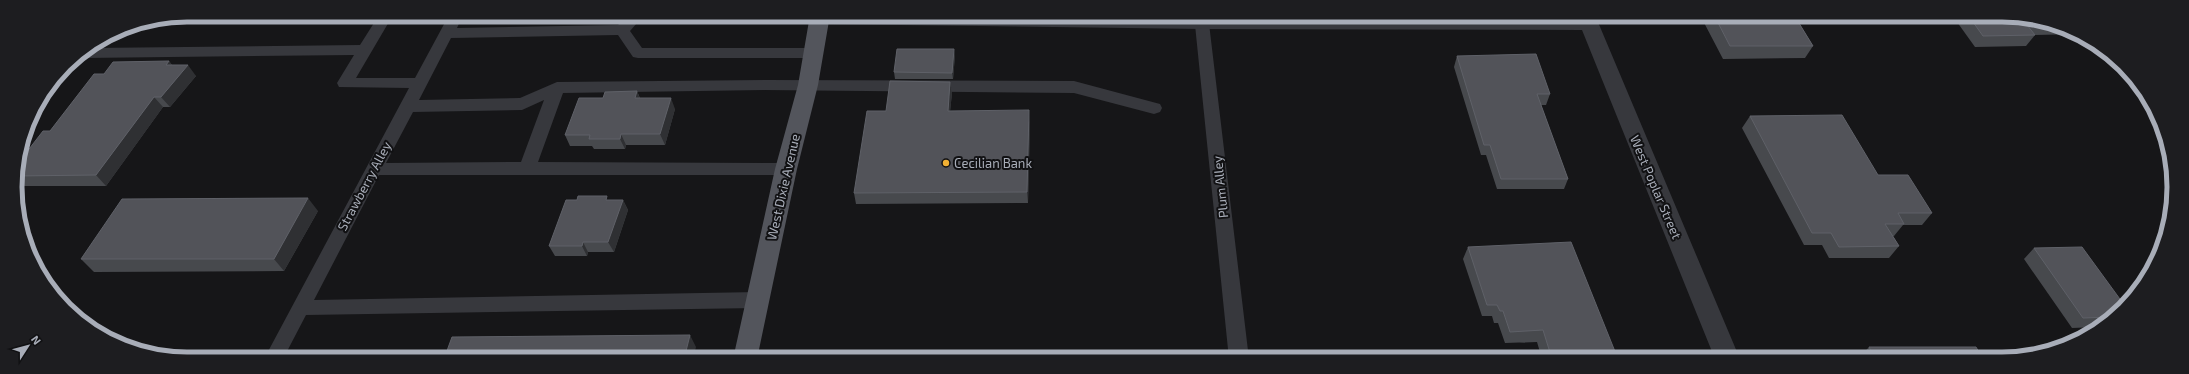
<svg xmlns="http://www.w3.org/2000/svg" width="2189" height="374" font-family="'Exo 2',sans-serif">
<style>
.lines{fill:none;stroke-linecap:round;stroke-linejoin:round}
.lane{fill:#37383d;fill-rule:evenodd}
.street{fill:#37383d;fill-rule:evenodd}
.primary{fill:#53555c;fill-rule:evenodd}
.wall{fill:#47494d}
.shaded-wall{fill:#2f3033}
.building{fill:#525359;stroke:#5f6168}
.poi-dot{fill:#f2b134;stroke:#111113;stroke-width:1.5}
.labels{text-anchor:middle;stroke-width:4;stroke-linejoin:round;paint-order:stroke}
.poi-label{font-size:13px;fill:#a8adb8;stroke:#111113;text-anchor:start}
.street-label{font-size:13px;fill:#a8adb8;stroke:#111113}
.rim{fill:none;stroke:#a8adb8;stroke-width:5}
</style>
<rect width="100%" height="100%" fill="#161618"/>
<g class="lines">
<path class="lane" d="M379,15H393L356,78H415L449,15H463L457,28L618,25L628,15H644L630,31L642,48H813L818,49L821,53L818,57L813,58H638L633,57L618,35L451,38L419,100L520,98L557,82L764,80L1074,81L1160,104L1162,108L1160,112L1154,114L1074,93L764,90L563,93L538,162L786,163L792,165L794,169L792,173L786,175H379L314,300L758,292L765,295L767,300L765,305L758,308L306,315L283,359H264L409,88L339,87L337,83L354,55L84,58L79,57L92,48L360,45ZM544,100L521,162L386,163L413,112L522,110Z
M1194,15H1208L1249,359H1229Z"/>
<path class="street" d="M812,15L1576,18V15H1595L1740,359H1715L1582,30L1202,29L820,24L813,23L810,18Z"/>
<path class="primary" d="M810,15H830L818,85L797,169L757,359H733L775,169L798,85Z"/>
</g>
<path class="wall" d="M1700,15H1794L1813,46L1805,58L1723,59Z
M1952,15H2013L2078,33L2080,34L2035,35L2026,46L1975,47Z
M955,55L953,79H895L894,72Z
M1457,56L1550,94L1546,105H1541L1568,179L1564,189H1497L1486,155H1481L1454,67Z
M169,61L172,65L196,76L170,107H163L106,186H19L16,184L15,176L50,131L104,74Z
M950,82L952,93L950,111L1030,122L1028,203L856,204L854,193Z
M637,91L640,98L675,109L665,145H626L625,149H594L592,146H570L565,135L603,98Z
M1750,116L1878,175L1932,213L1922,225H1903L1894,236H1893L1899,246L1889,258H1829L1822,245H1804L1742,128Z
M609,200H623L628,210L614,252H588L587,256H555L549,246Z
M318,211L284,271L94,272L81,259Z
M1468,247L1618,359H1542L1537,342L1505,343L1498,323H1494L1492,316H1482L1463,259Z
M2034,248L2124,308L2097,327L2072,328L2024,259Z
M1869,347L1983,359H1861L1860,357Z"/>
<path class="shaded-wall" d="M954,49L955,55L953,79L952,73Z
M169,61L177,72L166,65Z
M188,65L196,76L170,107L161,97Z
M950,82L952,93L949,122L948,111Z
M637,91L641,102L635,98Z
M154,97L163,107L106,186L96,175Z
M671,98L675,109L665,145L660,134Z
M1029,110L1030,122L1028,203L1027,192Z
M621,134L626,145L625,149L620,139Z
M308,198L318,211L284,271L274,259Z
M623,200L628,210L614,252L608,242Z
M583,242L588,252L587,256L582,246Z
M690,335L696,347L693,359H684Z"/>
<path class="building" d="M1714,15H1794L1813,46H1730Z
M1968,15H2013L2046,24L2027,25L2035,35L1983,36Z
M897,49H954L952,73L894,72Z
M1536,54L1550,94H1537L1568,179H1501L1490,145H1484L1457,56Z
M169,61L166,65H188L161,97H154L96,175L15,176L19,162L43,131H50L94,74H104L113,62Z
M890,81L950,82L948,111L1029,110L1027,192L854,193L867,111H886Z
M637,91L635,98H671L660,134H621L620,139H589L590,135H565L579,98H603L605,92Z
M1842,115L1878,175H1908L1932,213H1898L1904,224H1885L1899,246L1839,247L1831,233H1812L1750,116Z
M578,196H607L606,200H623L608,242H583L582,246H549L566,200H577Z
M308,198L274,259H81L122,199Z
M1571,242L1618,359H1552L1543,330L1510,332L1503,311H1500L1497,305H1487L1468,247Z
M2082,247L2125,306L2124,308L2112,317L2083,318L2034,248Z
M690,335L684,359H444L452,337Z
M1869,347H1976L1983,359H1875Z"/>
<circle class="poi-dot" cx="946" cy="163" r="4"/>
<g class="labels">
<g class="poi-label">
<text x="954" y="168">Cecilian Bank</text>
</g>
<g class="street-label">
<text transform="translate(364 186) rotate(-62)" y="5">Strawberry Alley</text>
<text transform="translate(783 187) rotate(-77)" y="5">West Dixie Avenue</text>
<text transform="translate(1220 187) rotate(-96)" y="5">Plum Alley</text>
<text transform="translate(1656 187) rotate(67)" y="5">West Poplar Street</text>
</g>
</g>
<path d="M0 0H2189V374H0ZM187 22H2002A165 165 0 0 1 2167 187V187A165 165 0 0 1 2002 352H187A165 165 0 0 1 22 187V187A165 165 0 0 1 187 22Z" fill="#1d1d20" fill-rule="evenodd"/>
<path class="rim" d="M187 22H2002A165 165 0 0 1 2167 187V187A165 165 0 0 1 2002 352H187A165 165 0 0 1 22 187V187A165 165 0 0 1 187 22Z"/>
<g transform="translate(28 346) rotate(54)" stroke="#111113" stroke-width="3" paint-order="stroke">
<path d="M0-3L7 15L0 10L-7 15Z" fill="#a8adb8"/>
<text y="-6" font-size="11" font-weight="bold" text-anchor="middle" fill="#a8adb8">N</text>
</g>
</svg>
